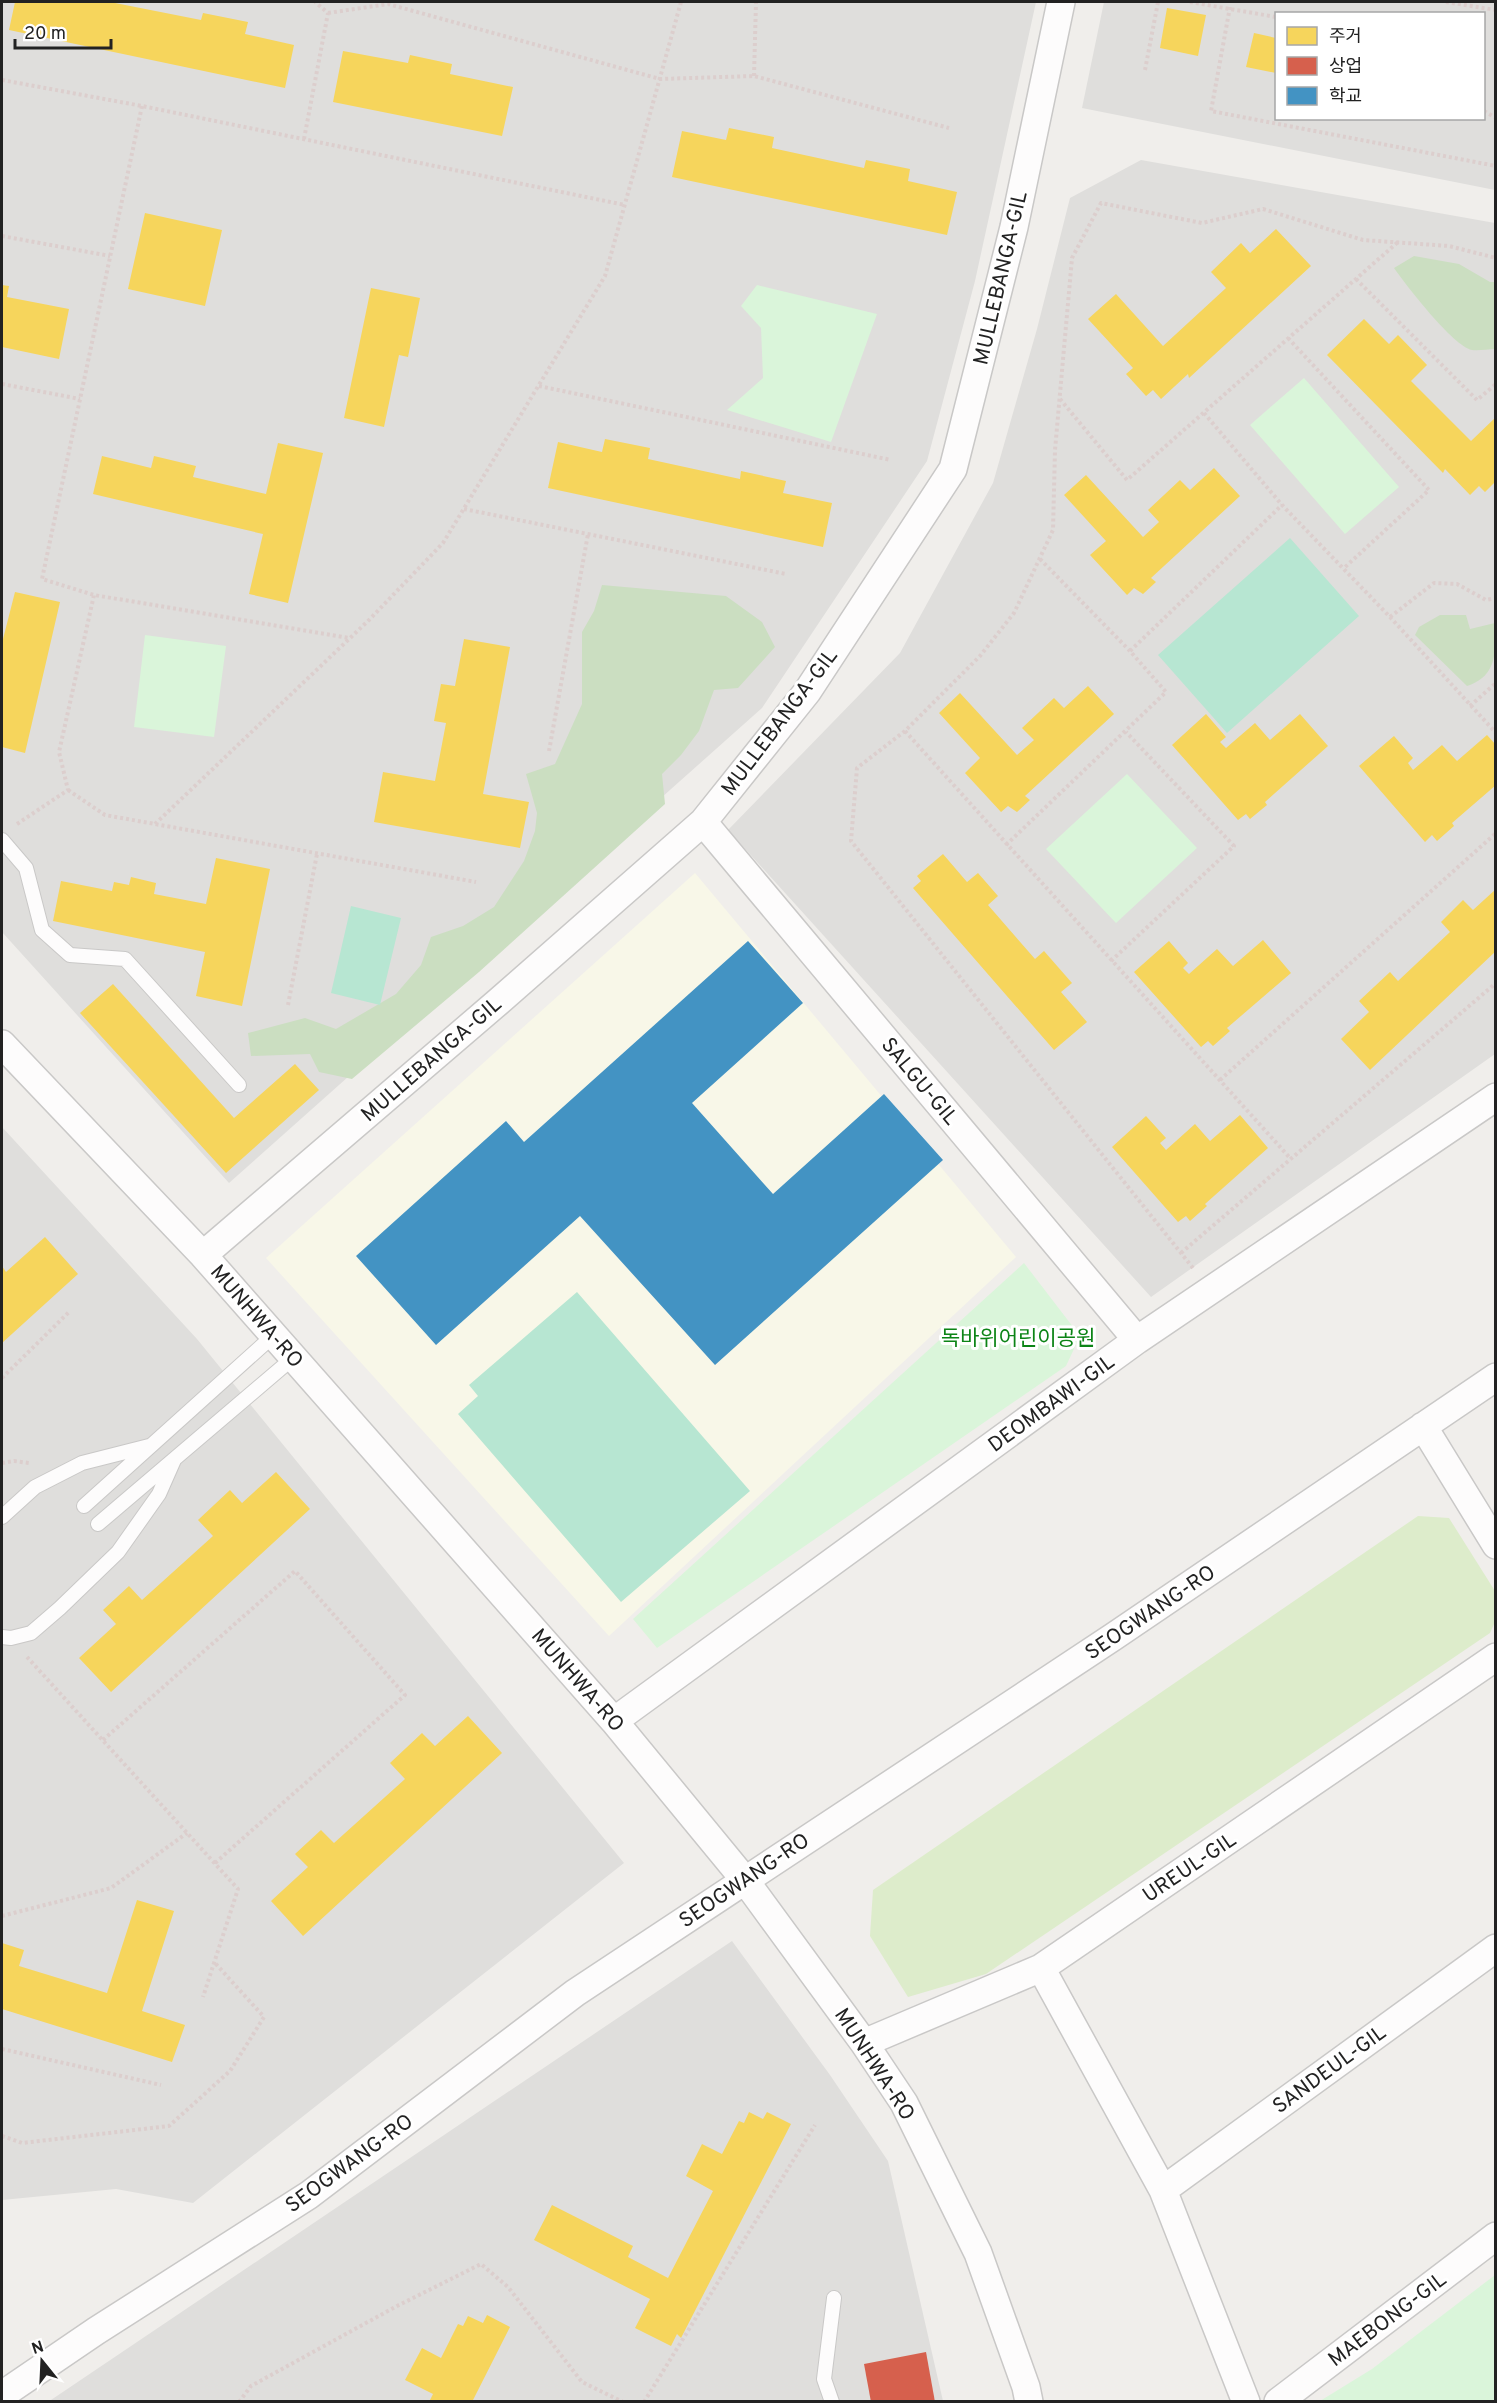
<svg xmlns="http://www.w3.org/2000/svg" width="1497" height="2403" font-family="Overpass,'Noto Sans KR',sans-serif">
<style>
.residential{fill:#dfdedc;fill-rule:evenodd}
.education{fill:#f8f7e8}
.grass{fill:#ddeccb}
.forest{fill:#cbdec1}
.park{fill:#daf5da}
.pitch{fill:#b7e6d2}
.homes{fill:#f6d55c}
.shops{fill:#d6604d}
.schools{fill:#4393c3}
.lines{fill:none;stroke-linecap:round;stroke-linejoin:round}
.lane-casing{stroke:#c9c8c7;stroke-width:16}
.street-casing{stroke:#c9c8c7;stroke-width:30}
.path{stroke:#dccecd;stroke-width:4;stroke-dasharray:3 3;stroke-linecap:butt}
.lane{stroke:#fdfcfc;stroke-width:14}
.street{stroke:#fdfcfc;stroke-width:27}
.labels{text-anchor:middle;stroke-width:6;stroke-linejoin:round;paint-order:stroke}
.street-label{font-size:21px;fill:#222;stroke:#fff}
.park-label{font-size:21px;fill:#0c8416;stroke:#fff}
</style>
<rect width="100%" height="100%" fill="#f0eeeb"/>
<path class="residential" d="M2,2H1036L975,281L927,461L762,708L229,1183L2,932Z
M1104,2H1495V190L1082,108ZM1276,14H1484V118H1276Z
M1141,160L1495,223V1054L1151,1297L728,830L900,653L993,483L1037,329L1070,198Z
M2,1127L197,1339L624,1863L193,2203L116,2189L2,2200Z
M732,1941L830,2075L888,2161L943,2401L48,2402Z"/>
<path class="education" d="M695,873L1016,1257L609,1636L266,1258Z"/>
<path class="grass" d="M1418,1516L1449,1518L1495,1591V1622L1490,1633L986,1974L908,1997L870,1936L873,1890Z"/>
<path class="forest" d="M1414,256L1459,264L1490,282H1495V349C1488,349 1479,351 1472,350C1453,346 1406,285 1394,268Z
M602,585L726,596L762,622L775,647L738,688L714,690L699,731L681,755L662,774L665,804L479,972L352,1079L319,1072L310,1054L251,1056L248,1033L305,1018L336,1029L396,994L421,965L431,937L463,926L494,907L524,861L535,831L537,813L526,774L555,764L582,704V632L594,611Z
M1440,615H1466L1470,629L1495,623C1496,653 1497,676 1467,686L1415,635L1419,627Z"/>
<path class="park" d="M757,285L877,314L831,442L727,410L763,378L761,328L741,306Z
M1304,378L1399,487L1345,534L1250,425Z
M145,635L226,646L214,737L134,727Z
M1127,774L1197,848L1116,923L1046,849Z
M1024,1263L1080,1336L1066,1366L657,1648L633,1619Z
M1495,2275V2401H1320L1372,2369Z"/>
<path class="pitch" d="M1290,538L1359,616L1227,733L1158,655Z
M351,906L401,918L380,1005L331,993Z
M577,1292L750,1491L621,1602L458,1414L478,1396L469,1385Z"/>
<path class="homes" d="M15,2H110L201,20L203,13L248,22L245,34L294,45L285,88L9,30Z
M1167,8L1206,15L1198,56L1160,48Z
M1254,33L1276,38V73L1246,67Z
M343,51L408,63L410,55L452,64L450,74L513,87L502,136L333,102Z
M729,128L774,137L772,148L864,168L866,160L910,169L908,181L957,192L947,235L672,177L682,131L726,140Z
M145,213L222,230L205,306L128,289Z
M1276,229L1311,266L1189,378L1188,374L1161,399L1153,390L1146,396L1126,374L1133,368L1088,319L1116,294L1163,346L1226,288L1211,272L1241,243L1250,253Z
M2,285L9,286L7,297L69,309L59,359L2,347Z
M371,288L420,298L408,357L399,355L384,427L344,418Z
M1364,319L1389,344L1398,335L1427,365L1411,381L1471,441L1496,417V481L1485,492L1479,486L1470,495L1445,469L1443,473L1327,355Z
M605,439L650,448L648,459L740,479L741,471L786,481L783,493L832,503L823,547L548,488L558,442L602,452Z
M278,443L323,453L288,603L249,594L263,534L93,494L102,456L151,468L154,456L196,466L193,477L266,494Z
M1214,468L1240,496L1151,578L1156,582L1143,594L1134,588L1127,595L1090,555L1106,541L1064,495L1086,475L1143,537L1159,522L1148,510L1180,480L1190,490Z
M15,592L60,602L25,753L2,747V643Z
M464,639L510,647L483,794L529,802L520,848L374,822L383,772L435,781L446,723L434,721L441,684L455,686Z
M1088,686L1114,714L1025,796L1030,800L1017,812L1008,806L1001,812L965,773L980,758L939,713L960,693L1017,755L1034,740L1022,728L1054,698L1064,708Z
M1206,714L1226,737L1220,742L1226,748L1255,723L1270,740L1300,714L1328,746L1265,802L1267,805L1250,819L1246,814L1238,820L1172,745Z
M1487,735L1496,745V785L1452,823L1454,826L1437,841L1432,835L1425,842L1359,766L1394,736L1413,758L1408,763L1413,770L1442,745L1457,761Z
M943,854L967,882L978,873L998,896L988,905L1035,959L1044,951L1072,983L1061,992L1087,1022L1054,1050L913,888L921,881L917,876Z
M216,858L270,869L242,1006L196,996L205,952L53,921L61,881L112,891L114,882L129,885L131,877L156,883L154,894L206,904Z
M1496,889V951L1370,1070L1341,1039L1369,1012L1359,1001L1390,972L1398,981L1450,932L1441,922L1463,900L1473,910Z
M1263,940L1291,973L1227,1028L1230,1031L1213,1046L1208,1041L1201,1047L1134,972L1169,941L1188,963L1183,968L1189,974L1217,949L1233,966Z
M113,984L234,1118L295,1064L319,1090L226,1173L80,1013Z
M1240,1115L1268,1148L1205,1204L1207,1206L1190,1221L1186,1216L1178,1222L1112,1147L1146,1116L1166,1138L1160,1143L1166,1150L1195,1124L1210,1141Z
M45,1237L78,1274L2,1343V1266L6,1272Z
M276,1472L310,1509L111,1692L79,1658L116,1624L103,1610L129,1586L142,1600L213,1536L198,1520L230,1490L242,1503Z
M468,1716L502,1753L303,1936L271,1901L308,1867L295,1854L321,1830L334,1843L405,1779L390,1763L422,1733L435,1746Z
M137,1900L174,1911L142,2011L185,2025L172,2062L2,2009V1943L24,1950L19,1966L107,1993Z
M749,2112L763,2119L767,2112L791,2124L681,2338L677,2334L671,2346L635,2328L650,2299L534,2240L552,2205L633,2246L628,2257L668,2278L713,2191L686,2176L702,2144L722,2154L739,2121L744,2123Z
M487,2315L510,2327L472,2402H429L433,2394L405,2380L422,2348L441,2358L458,2324L463,2326L468,2316L483,2323Z"/>
<path class="shops" d="M926,2352L935,2402H871L864,2364Z"/>
<path class="schools" d="M748,941L803,1003L692,1103L773,1194L884,1094L943,1160L715,1365L580,1216L436,1345L356,1256L506,1121L524,1142Z"/>
<g class="lines">
<g class="lane-casing">
<path id="lane" d="M2,840L26,868L42,930L70,955L125,959L239,1085
M84,1506L274,1335
M2,1517L35,1487L82,1463L149,1446
M98,1524L293,1358
M2,1637L11,1638L31,1633L60,1608L118,1552L159,1494L174,1460
M832,2402L824,2379L834,2298"/>
</g>
<g class="street-casing">
<path id="street" d="M703,822L1137,1340
M2,1044L203,1255L614,1721L744,1879L864,2043L904,2103L978,2253L1026,2387L1029,2402
M203,1255L498,1002L703,822L807,692L953,469L1014,227L1061,2
M1423,1426L1496,1545
M614,1721L1137,1340L1496,1097
M1041,1968L1163,2190L1246,2402
M864,2043L1041,1968L1496,1657
M1163,2190L1496,1948
M2,2395L96,2331L309,2195L575,1993L1113,1637L1496,1377
M1278,2402L1496,2236"/>
</g>
<path class="path" d="M1190,2L1276,17
M1446,2L1496,10
M1230,7L1211,111L1496,166
M328,13L388,4L660,79L754,76L949,128
M1145,70L1158,2
M754,76L756,2
M2,80L142,106L625,205
M142,106L42,579L94,595L349,638
M1484,111L1496,118
M304,139L328,13L315,2
M2,236L110,256
M1356,279L1477,400L1496,384
M1288,338L1429,490L1343,569
M2,384L80,399
M539,386L891,460
M1060,399L1127,480L1398,242
M1204,413L1282,505L1390,617L1496,733
M464,509L786,574
M1040,559L1130,651
M1390,617L1434,583L1457,584L1486,600L1496,598
M1470,706L1496,683
M905,731L1290,1158
M549,751L588,534
M68,790L105,815L476,882
M17,824L68,790L59,752L94,595
M155,824L369,620L443,543L605,276L681,2
M1006,845L1166,692L1130,651L1282,505
M1111,961L1234,846L1126,732
M288,1005L317,854
M1220,1080L1496,833
M1181,1253L1496,983
M1193,1268L851,841L857,768L905,731L980,656L1014,613L1053,530L1055,450L1072,258L1101,203L1202,223L1263,209L1363,240L1449,246L1496,258
M2,1378L70,1311
M2,1463L14,1461L29,1463
M27,1657L238,1889L203,1997
M103,1740L295,1571L405,1695L215,1863
M2,1916L111,1888L187,1833
M2,2049L161,2085
M2,2136L22,2143L169,2126L230,2071L264,2017L215,1963
M239,2402L251,2386L397,2306L481,2264L508,2287L582,2382L623,2402
M644,2402L815,2125"/>
<use href="#lane" class="lane"/>
<use href="#street" class="street"/>
</g>
<g class="labels">
<g class="street-label">
<text transform="translate(1000 278) rotate(-77)" y="7">MULLEBANGA-GIL</text>
<text transform="translate(779 722) rotate(-53)" y="7">MULLEBANGA-GIL</text>
<text transform="translate(431 1059) rotate(-41)" y="7">MULLEBANGA-GIL</text>
<text transform="translate(920 1081) rotate(50)" y="7">SALGU-GIL</text>
<text transform="translate(257 1316) rotate(49)" y="7">MUNHWA-RO</text>
<text transform="translate(1051 1403) rotate(-36)" y="7">DEOMBAWI-GIL</text>
<text transform="translate(1150 1612) rotate(-34)" y="7">SEOGWANG-RO</text>
<text transform="translate(578 1680) rotate(49)" y="7">MUNHWA-RO</text>
<text transform="translate(1189 1867) rotate(-34)" y="7">UREUL-GIL</text>
<text transform="translate(744 1880) rotate(-34)" y="7">SEOGWANG-RO</text>
<text transform="translate(875 2064) rotate(57)" y="7">MUNHWA-RO</text>
<text transform="translate(1329 2069) rotate(-36)" y="7">SANDEUL-GIL</text>
<text transform="translate(349 2163) rotate(-36)" y="7">SEOGWANG-RO</text>
<text transform="translate(1387 2319) rotate(-37)" y="7">MAEBONG-GIL</text>
</g>
<g class="park-label">
<text x="1018" y="1345">독바위어린이공원</text>
</g>
</g>
<rect width="1497" height="2403" fill="none" stroke="#222222" stroke-width="6"/>
<rect x="1275" y="12" width="210" height="108" fill="#ffffff" stroke="#a7a7a7" stroke-width="1.5"/>
<rect x="1287" y="27" width="30" height="18" fill="#f6d55c" stroke="#a7a7a7" stroke-width="1.5"/>
<text x="1329" y="42" font-size="18" fill="#222222">주거</text>
<rect x="1287" y="57" width="30" height="18" fill="#d6604d" stroke="#a7a7a7" stroke-width="1.5"/>
<text x="1329" y="72" font-size="18" fill="#222222">상업</text>
<rect x="1287" y="87" width="30" height="18" fill="#4393c3" stroke="#a7a7a7" stroke-width="1.5"/>
<text x="1329" y="102" font-size="18" fill="#222222">학교</text>
<g transform="translate(42 2361) rotate(342)" stroke="#ffffff" stroke-width="4.5" paint-order="stroke">
<path d="M0-4.5L10 22L0 15L-10 22Z" fill="#222222"/>
<text y="-9" font-size="16" font-weight="bold" text-anchor="middle" fill="#222222">N</text>
</g>
<path d="M15 39v9h96v-9" fill="none" stroke="#222222" stroke-width="3"/>
<text x="24" y="39" font-size="18" fill="#222222" stroke="#ffffff" stroke-width="4.5" paint-order="stroke">20 m</text>
</svg>
